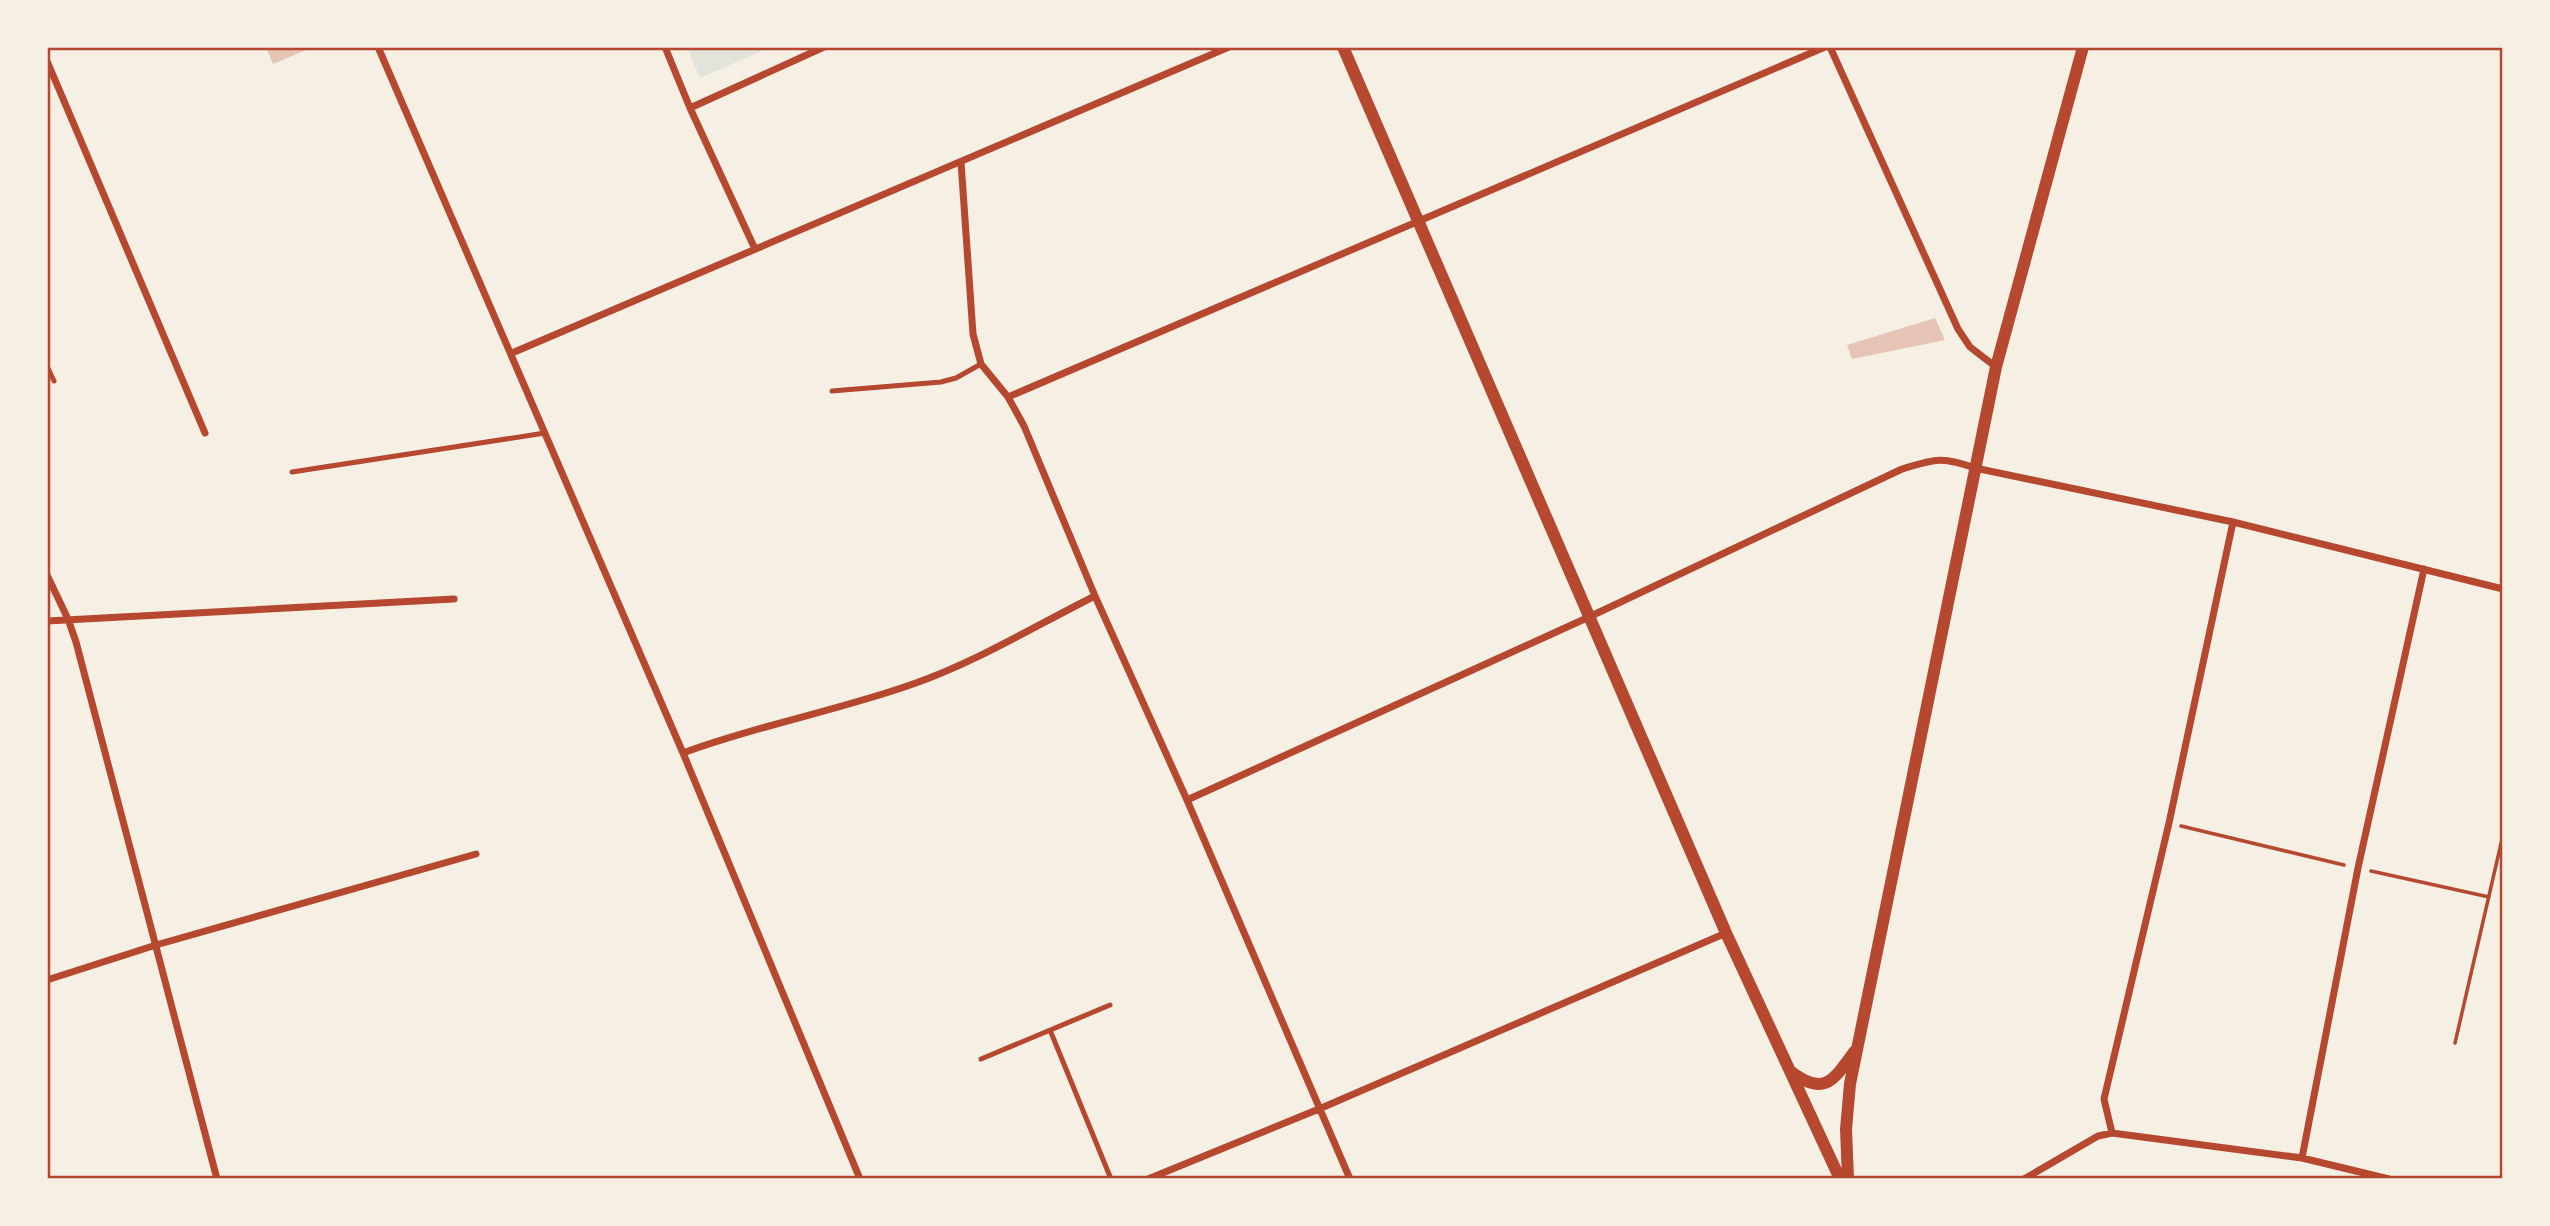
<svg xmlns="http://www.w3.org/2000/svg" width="2550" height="1226" font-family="Mulish,sans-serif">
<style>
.green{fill:#e2e4dc}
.building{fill:#e6c5b7}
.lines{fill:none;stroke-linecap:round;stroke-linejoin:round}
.path{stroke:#b5482f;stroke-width:3.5}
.service{stroke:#b5482f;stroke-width:5}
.minor{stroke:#b5482f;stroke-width:7}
.tertiary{stroke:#b5482f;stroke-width:12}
.neatline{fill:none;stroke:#b5482f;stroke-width:2.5}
</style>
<rect width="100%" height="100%" fill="#f6efe4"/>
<path class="green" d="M687,47H771L700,78Z"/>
<path class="building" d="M266,47H313L273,64Z
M1935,318L1945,340L1852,359L1847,345Z"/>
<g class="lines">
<path class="path" d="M2181,826L2344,865
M2371,871L2489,897
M2455,1043L2503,835"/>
<path class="service" d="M47,366L54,381
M832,391L941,382L956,378L981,364
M292,472L545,433
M1050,1030L1111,1179
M981,1059L1110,1005"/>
<path class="minor" d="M378,47L683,753L860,1179
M665,47L690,108L755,249
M1830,47L1958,329L1970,347L1996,367
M47,61L205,433
M690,108L824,47
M961,162L973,334L981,364L1008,397L1024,426L1095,596L1187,800L1350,1179
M512,353L1229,47
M1008,397L1825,47
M47,575L68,619L76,642L217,1179
M47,621L454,599
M683,753C758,725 837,711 913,684C976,662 1035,626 1095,596
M1187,800L1589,617L1902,469C1935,459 1942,456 1975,468L2233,522L2503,589
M47,980L156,945L476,854
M2112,1133L2104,1099L2169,823L2233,522
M2302,1158L2358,868L2424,569
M1148,1179L1319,1109L1726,933
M2024,1179L2098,1136L2112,1133L2302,1158L2389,1179"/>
<path class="tertiary" d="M1343,47L1726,933L1840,1179
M1790,1071C1824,1097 1833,1081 1854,1052
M1848,1179L1846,1129L1850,1084L1996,367L2083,47"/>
</g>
<rect width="2550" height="1226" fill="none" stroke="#f6efe4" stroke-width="98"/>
<rect x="49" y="49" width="2452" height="1128" class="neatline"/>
</svg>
